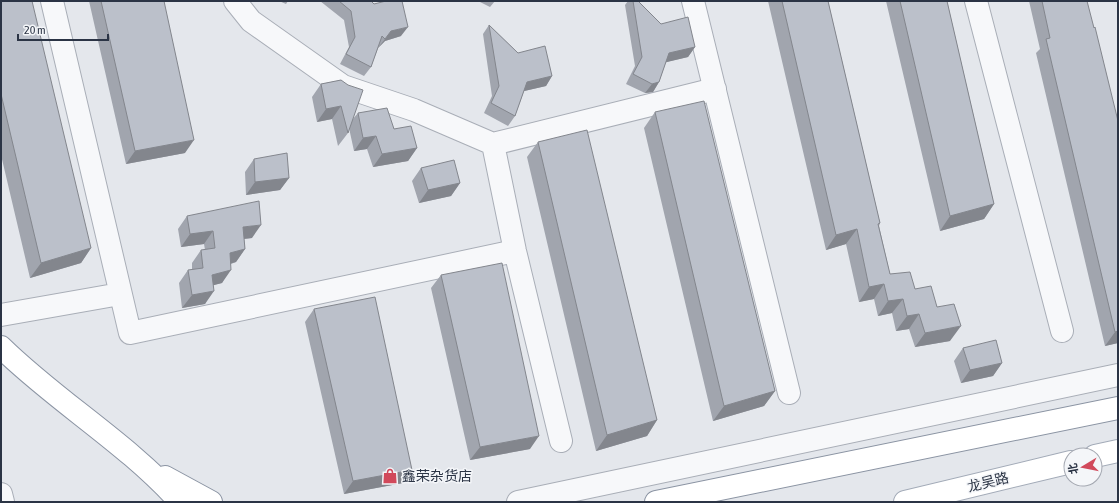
<svg xmlns="http://www.w3.org/2000/svg" width="1119" height="503" font-family="'Asap Condensed','Noto Sans SC',sans-serif">
<style>
.lines{fill:none;stroke-linecap:round;stroke-linejoin:round}
.street-casing{stroke:#a9aeb7;stroke-width:24}
.primary-casing{stroke:#a3abb8;stroke-width:24}
.highway-casing{stroke:#8b94a3;stroke-width:24}
.street{stroke:#f7f8fa;stroke-width:22}
.primary{stroke:#fff;stroke-width:22}
.highway{stroke:#fff;stroke-width:22}
.wall{fill:#a1a5ae}
.shaded-wall{fill:#83868d}
.building{fill:#bbc0ca;stroke:#83868d}
.labels{text-anchor:middle;stroke-width:3;stroke-linejoin:round;paint-order:stroke}
.poi-label{font-size:14px;fill:#2b3445;stroke:#f4f6f9;text-anchor:start}
.street-label{font-size:14px;fill:#2b3445;stroke:#f4f6f9}
</style>
<rect width="100%" height="100%" fill="#e4e7ec"/>
<g class="lines">
<g class="street-casing">
<path id="street" d="M52,1L130,333L515,251
M235,1L251,21L343,86L414,110L493,144L715,89
M693,1L789,393
M976,1L1062,331
M493,144L515,251L561,441
M1,315L120,294
M1,494L3,502
M518,502L1118,375"/>
</g>
<g class="primary-casing">
<path id="primary" d="M1095,456L1118,451
M905,502L1071,462"/>
</g>
<g class="highway-casing">
<path id="highway" d="M1,347C57,402 127,443 180,502
M165,477L211,502
M656,502L1118,408"/>
</g>
<use href="#street" class="street"/>
<use href="#primary" class="primary"/>
<use href="#highway" class="highway"/>
</g>
<path class="wall" d="M1,1L91,248L81,263L30,278L1,155Z
M89,1H164L185,153L126,164Z
M279,1H288L286,4Z
M320,1H371L401,36L385,41L378,48L371,67L364,76L340,64L349,47L344,20Z
M478,1H495L490,7Z
M628,1H638L661,24L695,47L688,57L666,62L659,82L653,92L645,93L626,84L635,66L625,5Z
M768,1H828L880,223L879,226L890,274L915,289L937,307L950,341L915,347L909,329L896,331L892,313L878,316L874,299L859,302L846,244L826,250Z
M886,1H947L994,204L984,219L940,231Z
M1029,1H1087L1118,343L1105,346L1036,53L1040,49Z
M489,25L518,53L552,76L546,86L524,91L515,116L508,126L484,113L492,96L483,34Z
M341,80L352,120L358,113L394,129L417,148L408,161L373,167L367,149L354,151L349,128L348,133L338,146L332,119L317,122L312,97L321,84Z
M655,112L775,391L764,406L713,421L644,128Z
M538,142L657,420L647,436L596,451L527,157Z
M254,159L289,178L280,190L246,195L245,172Z
M421,168L460,183L451,196L419,203L412,181Z
M187,216L252,238L244,239L245,249L236,262L231,264L222,283L213,285L205,304L182,308L179,283L188,270H192V263L201,250H205L204,244L181,247L178,229Z
M441,275L530,449L470,460L431,288Z
M314,309L403,483L344,494L305,322Z
M963,348L1002,363L993,376L961,383L954,361Z"/>
<path class="shaded-wall" d="M408,27L401,36L385,41L378,48L385,39L391,31Z
M695,47L688,57L663,63L669,53Z
M552,76L546,86L520,92L527,82Z
M659,82L653,92L645,93L652,84Z
M341,106L332,119L317,122L326,109Z
M376,136L367,149L354,151L363,138Z
M194,140L185,153L126,164L135,151Z
M417,148L408,161L373,167L382,154Z
M289,178L280,190L246,195L255,182Z
M460,183L451,196L419,203L428,190Z
M994,204L984,219L940,231L950,216Z
M261,225L252,238L233,240L243,227Z
M857,229L846,244L826,250L836,235Z
M213,231L204,244L181,247L190,234Z
M91,248L81,263L30,278L41,263Z
M245,249L236,262L221,266L230,253Z
M231,270L222,283L203,288L212,275Z
M884,284L874,299L859,302L869,287Z
M214,291L205,304L182,308L192,295Z
M903,299L892,313L878,316L888,301Z
M919,314L909,329L896,331L907,316Z
M961,326L950,341L915,347L925,333Z
M1118,331V343L1105,346L1115,332Z
M1002,363L993,376L961,383L970,370Z
M775,391L764,406L713,421L724,406Z
M657,420L647,436L596,451L607,435Z
M539,436L530,449L470,460L480,447Z
M412,470L403,483L344,494L353,481Z"/>
<path class="building" d="M1,1H32L91,248L41,263L1,94Z
M101,1H164L194,140L135,151Z
M339,1H371L374,4L386,1H402L408,27L391,31L385,39L382,36L371,67L346,54L355,37L351,11Z
M633,1H638L661,24L688,17L695,47L669,53L659,82L652,84L633,74L642,57Z
M782,1H828L880,223L878,224L890,274L910,272L915,289L931,286L937,307L954,304L961,326L925,333L919,314L907,316L903,299L888,301L884,284L869,287L857,229L836,235Z
M900,1H947L994,204L950,216Z
M1042,1H1087L1094,28L1095,27L1118,121V331L1115,332L1046,39L1050,38Z
M489,25L518,53L545,46L552,76L527,82L515,116L491,103L499,86Z
M341,80L348,85L363,90L348,133L341,106L326,109L321,84Z
M704,101L775,391L724,406L655,112Z
M387,108L394,129L411,126L417,148L382,154L376,136L363,138L358,113Z
M587,130L657,420L607,435L538,142Z
M287,153L289,178L255,182L254,159Z
M454,160L460,183L428,190L421,168Z
M259,201L261,225L243,227L245,249L230,253L231,270L212,275L214,291L192,295L188,270L203,268L201,250L215,248L213,231L190,234L187,216Z
M502,263L539,436L480,447L441,275Z
M375,297L412,470L353,481L314,309Z
M996,340L1002,363L970,370L963,348Z"/>
<defs>
<g id="shop-bare" transform="scale(1.2)"><path d="M-5-2.5h2.3a2.7 3.5 0 0 1 5.4 0H5L5.5 6h-11ZM-1.5-2.5h3a1.5 2.3 0 0 0-3 0Z" fill="#d1495b" stroke="#f4f6f9" stroke-width="2.5" paint-order="stroke"/></g>
</defs>
<g fill-rule="evenodd">
<use href="#shop-bare" x="390" y="476"/>
</g>
<g class="labels">
<g class="poi-label">
<text x="402" y="481">鑫荣杂货店</text>
</g>
<g class="street-label">
<text transform="translate(988 482) rotate(-14)" y="5">龙吴路</text>
</g>
</g>
<rect width="1119" height="503" fill="none" stroke="#2b3445" stroke-width="4"/>
<g transform="translate(1083 467) rotate(260)"><circle r="19" fill="#f4f6f9" stroke="#a4a8b1"/>
<path d="M0-3L7 15L0 10L-7 15Z" fill="#d1495b"/>
<text y="-6" font-size="11" font-weight="bold" text-anchor="middle" fill="#2b3445">北</text>
</g>
<path d="M18 34v6h90v-6" fill="none" stroke="#2b3445" stroke-width="2"/>
<text x="24" y="34" font-size="12" fill="#2b3445" stroke="#f4f6f9" stroke-width="3" paint-order="stroke">20 m</text>
</svg>
